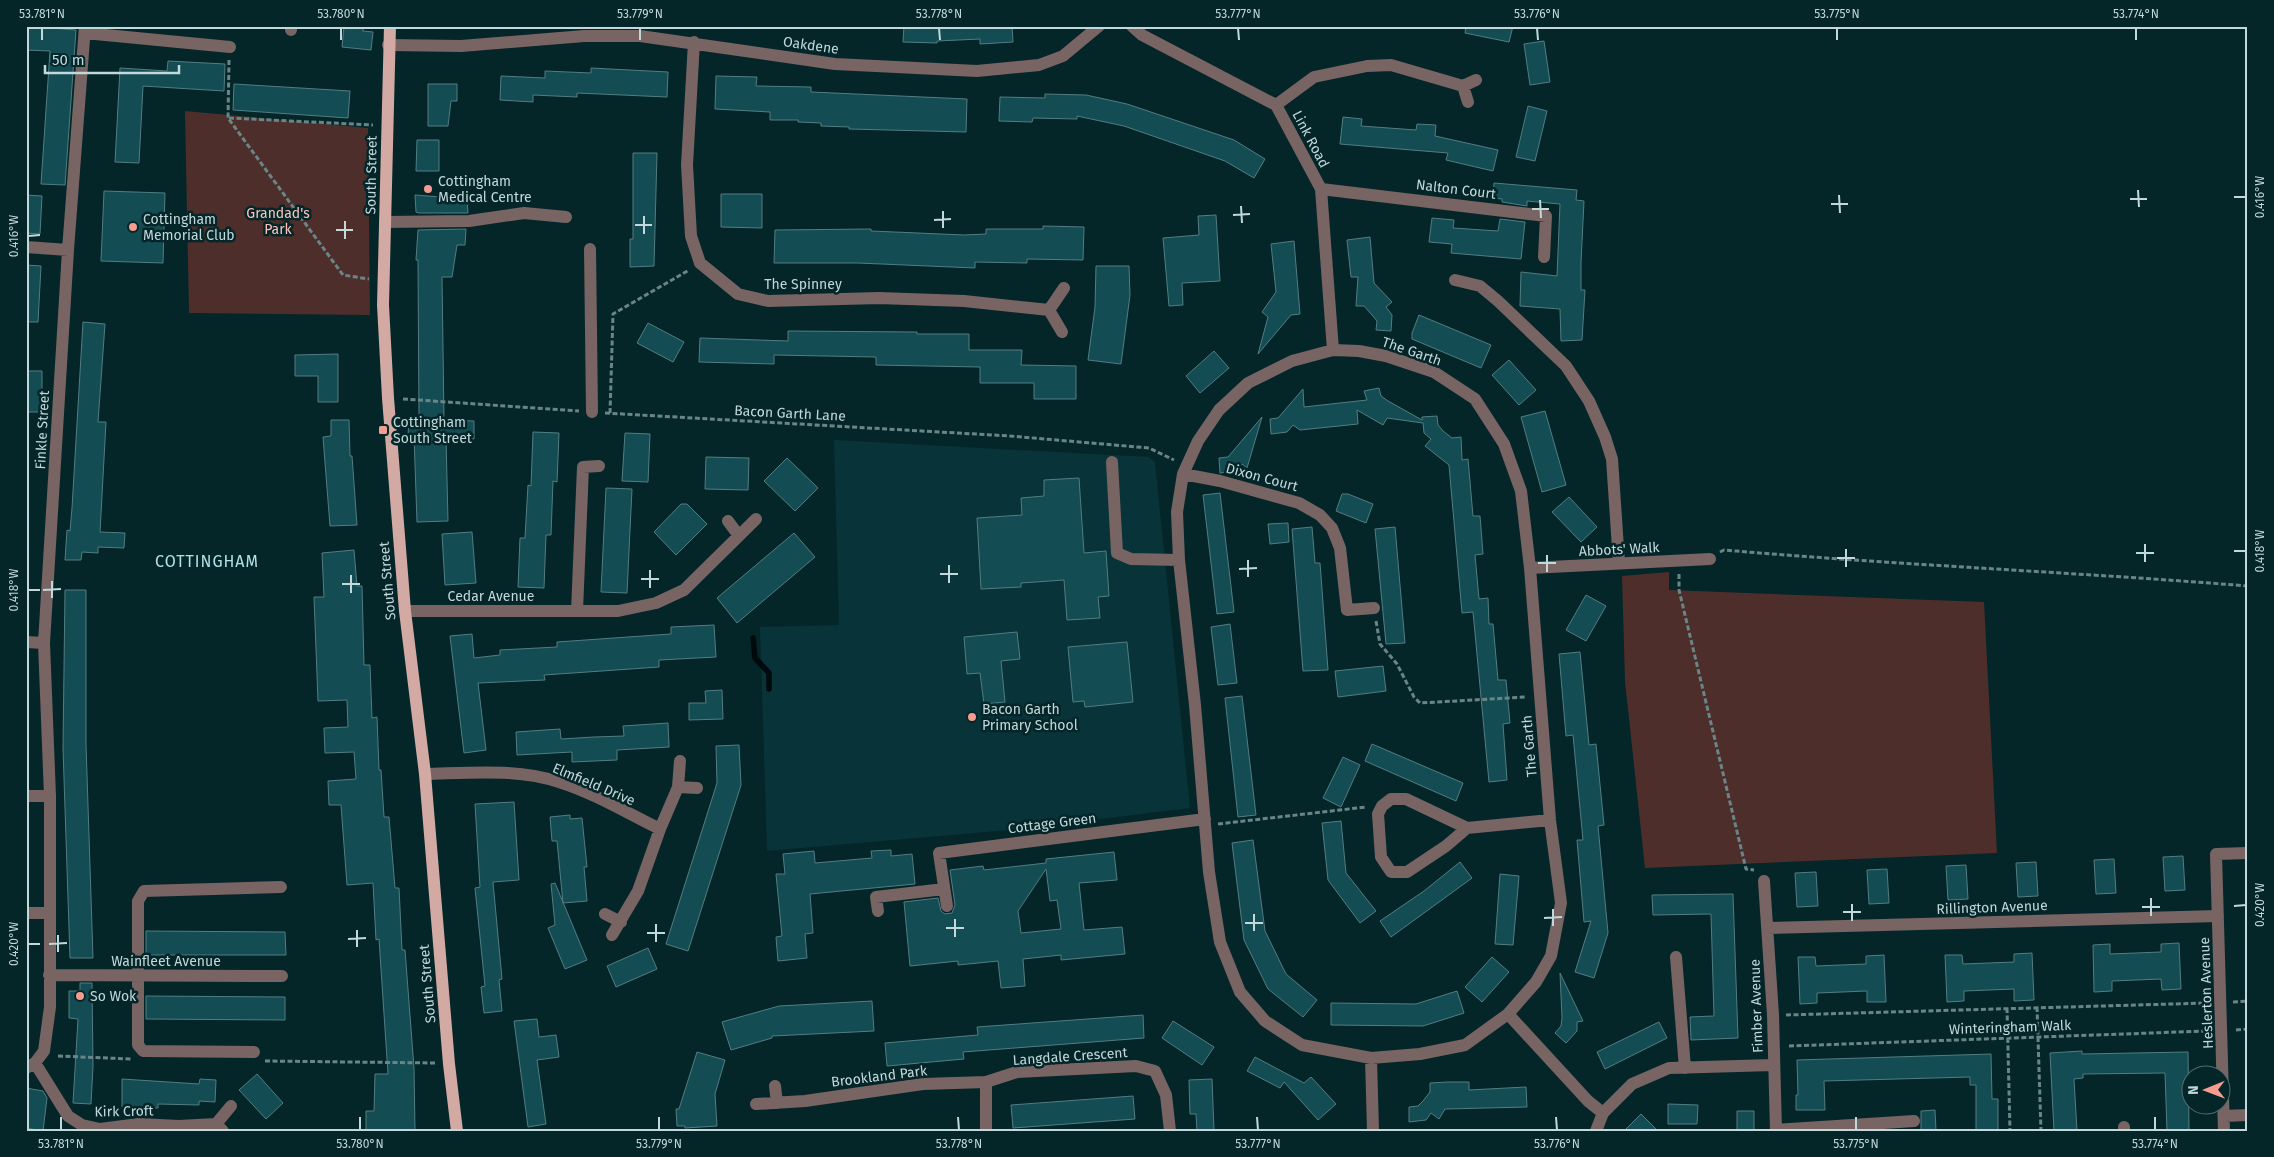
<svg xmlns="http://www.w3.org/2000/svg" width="2274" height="1157" font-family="'Fira Sans',sans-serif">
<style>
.built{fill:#083338}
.green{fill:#4d2e2b}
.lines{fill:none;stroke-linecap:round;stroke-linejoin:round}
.stream{stroke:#00090b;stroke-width:5.5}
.building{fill:#134d53;stroke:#527d82;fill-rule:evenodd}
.path{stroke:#6a8588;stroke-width:3;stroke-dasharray:5 2.5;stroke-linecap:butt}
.minor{stroke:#786462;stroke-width:12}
.major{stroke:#d2a9a3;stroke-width:12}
.ticks{fill:none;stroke:#c2d8db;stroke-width:2}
.poi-dot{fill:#f59c91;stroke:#042629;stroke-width:2}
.labels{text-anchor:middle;stroke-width:5;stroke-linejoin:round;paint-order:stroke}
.street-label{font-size:14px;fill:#c2d8db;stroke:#042629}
.poi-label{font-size:14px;fill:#c2d8db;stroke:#042629;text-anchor:start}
.park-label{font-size:14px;fill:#ffc3bb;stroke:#042629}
.quarter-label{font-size:16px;letter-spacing:1px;fill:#b2e0e5;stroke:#042629}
.neatline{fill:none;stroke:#c2d8db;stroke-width:2}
.ticks-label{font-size:12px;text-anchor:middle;fill:#c2d8db}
</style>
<rect width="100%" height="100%" fill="#042629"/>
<path class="built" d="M834,440L1149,457L1155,462L1190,808L1020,829L767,851L760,627L839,625Z"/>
<path class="green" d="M185,111L368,128L370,315L189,313Z
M1669,572V590L1984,602L1997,853L1645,868L1625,681L1622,576Z"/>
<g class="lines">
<path class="stream" d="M753,638L755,658L769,673V689"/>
</g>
<path class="building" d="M26,26L76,30L65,185L41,184L50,51L26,50Z
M344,26H363V31L373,32L371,50L342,47Z
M904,26H1012L1013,42L980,44V39L937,41V43L903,42Z
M1466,26H1513L1509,42L1465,33Z
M1544,41L1550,82L1530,85L1524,44Z
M168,61L225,64L224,91L143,86L139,163L115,162L120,68L167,71Z
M591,68L668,72L667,97L577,93V97L533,95V102L500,100L501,76L545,78V71L591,73Z
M716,76L757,77L756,86L811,87V92L967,99L966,132L849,129V127L821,126V123L798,122V120H770V112L715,109Z
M234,84L350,91L348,118L233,110Z
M428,84H457V101H451L448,126H428Z
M1045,94L1086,95L1127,104L1234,140L1265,159L1254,178L1225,161L1124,126L1077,116V119L1033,118L1032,122L999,121L1000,97L1045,98Z
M1528,106L1547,111L1535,161L1516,157Z
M1343,117L1362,119L1361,126L1416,130L1417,124L1436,125L1435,136L1498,150L1493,171L1446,160L1448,153L1340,144Z
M417,140H439V171H416Z
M633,153H657L654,266L630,267V239H633Z
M1494,183L1577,190L1576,200L1584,201L1581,263V290H1585L1582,340L1561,341L1560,309L1520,306L1521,272L1557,276L1560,204L1527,201V206L1502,202V199L1493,198Z
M104,191L165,193L163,263L101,261Z
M721,194H762V228L721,227Z
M26,195L42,196L40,234L26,233Z
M415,195L467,199L468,213H419L416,212Z
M1216,215L1220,281L1182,283L1183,305L1169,306L1163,238L1199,235L1198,216Z
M1432,218L1454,220L1453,228L1498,231L1500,219L1525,222L1521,259L1451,253L1452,244L1429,242Z
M1043,226L1084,227L1083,260L1027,259V263L975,262V268L858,263H774L775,230L871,229V231L964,235L986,234V229H1043Z
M466,229L465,245H457L452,277H442L444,420L474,421V439L446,438L448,521L417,522L414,436H408L409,418L419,419L418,260H416L418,230Z
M1370,237L1374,283L1392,302L1386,307L1392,315L1391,331L1376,330L1377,321L1372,315L1364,306H1356L1358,277H1351L1347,240Z
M1294,241L1300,314L1291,315L1258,354L1268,317L1262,312L1276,292L1271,244Z
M26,265L41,266L38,322H26Z
M1096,266H1129L1130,295L1121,364L1088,360L1095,307Z
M1419,315L1491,345L1481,368L1412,339V333Z
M83,322L105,324L98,422H106L100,532L125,533L124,548L98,547V553L82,552L81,560H65L67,530L70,531L72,508Z
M648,323L684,342L673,362L637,343Z
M788,331L917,332V334H969V350H1022L1021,365L1076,366V399H1034V383H980V367L876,365V357L774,355V364L699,362L700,338L788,341Z
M1214,351L1229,368L1200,393L1186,376Z
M338,354V402H318V376H295V355Z
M1509,360L1536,390L1519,405L1492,375Z
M26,371H42V412H26Z
M1379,388L1381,396L1388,401L1422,420V417L1437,416L1438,425L1443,431L1452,438L1461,437L1462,460L1468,459L1473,516H1480L1483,554L1475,555L1479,599L1488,598L1489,624H1493L1498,680H1506L1510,723L1503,724L1507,780L1489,782L1473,612L1462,613L1449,465L1425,446L1431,439L1424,433L1423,423L1387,418L1383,425L1357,410L1358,424L1300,430L1293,425L1287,432L1271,434L1270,419L1278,418L1303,389L1304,407L1367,400L1364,391Z
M1545,411L1566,485L1542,492L1521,417Z
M1262,417L1247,468L1242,464L1236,471L1220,473L1219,458L1228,457Z
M331,420H349L350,456H352L357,525L330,526L323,437L331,436Z
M533,432L559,433L557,482L553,481L551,535H546L544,588L518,587L520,538H525L528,485L531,486Z
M625,433L650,434L648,482L622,481Z
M706,457L749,458L748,490L705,489Z
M787,458L818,488L795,511L764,481Z
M1079,478L1084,553L1106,551L1109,596L1098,597L1100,618L1067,620L1064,580L1021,583V587L981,589L977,518L1022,515L1021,498L1044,496V480Z
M606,488L632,489L627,593L601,592Z
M1220,493L1234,612L1217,614L1203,495Z
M1342,494H1348L1373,504L1366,523L1336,511Z
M1569,497L1597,527L1581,542L1552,512Z
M681,504H687L707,524L676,555L654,532Z
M1288,523L1289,542L1270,544L1268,524Z
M1312,527L1315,563H1320L1328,670L1303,671L1292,529Z
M1395,527L1405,643L1386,644L1375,529Z
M472,532L476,583L445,585L442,534Z
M794,533L815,557L737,623L717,598Z
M354,550L357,586H362L364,665H370L372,718L377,717L379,770H381L384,817H389L395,888H399L402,950H405L414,1068L415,1131H366V1111H374L375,1074H388L379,939L376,940L373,883L347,885L341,805H329L328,781L356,779L354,752L325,753L324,728L348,727L347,700L318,701L314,597H324L322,553Z
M65,590H86V744L93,958H70L63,748Z
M1586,595L1606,606L1586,641L1566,630Z
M1230,624L1237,683L1218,685L1211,627Z
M714,625L716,657L659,660V667L544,675L545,680L478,683L486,750L464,753L450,636L472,634L474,658L500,655V650L557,647V642L671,634V627Z
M1017,632L1020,659L1001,661L1005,702L984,704L980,673L967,674L964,637Z
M1127,642L1133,702L1085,707L1084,701L1073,702L1068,647Z
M1580,652L1589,745L1596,744L1604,825L1598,826L1608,933L1594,978L1575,972L1591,921L1584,922L1577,840H1583L1573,735L1566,736L1559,654Z
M1383,666L1386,691L1338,697L1335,671Z
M722,690L723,719L689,720V703H706L705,691Z
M1242,696L1256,815L1238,817L1225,698Z
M668,723L669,747L617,750V760L572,762V752L517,755L516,732L560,729L561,739L594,737L624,736L623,726Z
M1372,744L1463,783L1456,801L1365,761Z
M739,745L741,785L688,951L666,944L717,783L716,746Z
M1343,757L1360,765L1341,807L1323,798Z
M514,802L519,880L493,882L502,979L499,980L502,1011L484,1013L481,987L485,986L475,888L480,887L475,804Z
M570,815V819L582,818L587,867H584L587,901L563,903L557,841H552L550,817Z
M1341,821L1346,873L1376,911L1360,923L1328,880L1322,823Z
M1253,840L1265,931L1286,974L1317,1000L1303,1017L1268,989L1244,940L1232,843Z
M891,850V856L912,854L915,884L810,894L813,933L805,934L807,958L778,961L776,937L782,936L776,874H785L783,854L814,851L815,863L872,858L871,851Z
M1114,852L1117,880L1079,883L1084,930L1122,927L1125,954L1061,960V955L1023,959L1025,986L1001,988L998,961L958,965V961L910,966L904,902L938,898L941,911L945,914L952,913L955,905L950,870L983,866L984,870L1046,863V859ZM1046,869L1050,901L1057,900L1061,929L1021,933L1018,911Z
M2183,856L2185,890L2165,891L2163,857Z
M2114,859L2116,893L2096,894L2094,860Z
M1460,862L1472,878L1391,937L1380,921L1424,891Z
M2036,862L2038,896L2018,897L2016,863Z
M1966,865L1968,899L1948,900L1946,866Z
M1887,869L1889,903L1869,904L1867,870Z
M1816,872L1818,906L1797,907L1795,873Z
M1500,874L1519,876L1513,945L1495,944Z
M555,883L587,960L565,969L548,928L555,925L551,884Z
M1733,894L1738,1038L1691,1040L1690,1017L1714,1016L1711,914L1653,915L1652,895Z
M146,931L285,932L286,955H146Z
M2179,943L2181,989L2162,990L2161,979L2112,981V991L2094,992L2093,945L2110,944V954L2161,952V944Z
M648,948L657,969L616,987L607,966Z
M2032,953L2034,1000L2014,1001V989L1964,991V1001L1947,1002L1945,955H1962L1963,964L2014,962V954Z
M1884,955L1886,1002H1867V991L1817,993V1003L1800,1004L1798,957H1815L1816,966L1866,964V956Z
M1492,957L1509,972L1482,1002L1465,987Z
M1560,973L1583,1021L1577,1022V1031L1566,1043L1555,1033L1561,1026L1562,1018Z
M80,983H92L93,1066L91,1104L73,1103L78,1019L69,1018V991H80Z
M1457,991L1464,1013L1423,1026L1331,1025V1003L1416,1004Z
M146,996L285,997V1020L146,1019Z
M872,1001L874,1031L772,1036V1038L731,1050L722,1022L779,1006Z
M1143,1015L1144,1038L963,1052L964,1059L887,1066L885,1043L978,1035L977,1027Z
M537,1019L539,1037L556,1035L559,1057L537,1060L546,1124L528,1127L514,1021Z
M1173,1021L1214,1047L1202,1065L1162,1038Z
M1659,1022L1667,1038L1605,1069L1597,1052Z
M2082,1051V1054L2188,1052L2189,1131H2167L2165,1073L2083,1074V1078L2074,1079L2077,1131H2054L2050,1053Z
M697,1052L725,1060L715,1094L717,1126L685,1128V1126H677L676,1109H679Z
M1991,1054L1992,1099H1998V1131H1976V1085H1970V1077L1824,1081L1825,1110H1796V1095H1798L1797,1060Z
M1255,1057L1304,1083L1311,1077L1336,1104L1318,1120L1284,1082L1280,1088L1247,1071Z
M257,1074L283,1103L266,1119L239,1090Z
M122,1079L199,1084L200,1079L216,1080L215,1102L199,1101V1105L158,1104V1108L122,1107Z
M1212,1079L1214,1131H1197L1196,1114H1190L1189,1080Z
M1448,1082H1469V1090L1526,1087L1527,1107L1445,1109L1439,1119L1431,1113L1426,1120L1409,1122V1107L1418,1106L1423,1101L1430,1092V1083Z
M26,1088L43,1091L47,1098L43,1131L26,1128Z
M1133,1096L1135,1119L1013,1128L1011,1105Z
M1668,1104L1698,1105L1697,1124H1668Z
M1935,1110L1936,1131H1921V1111Z
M1737,1111H1754V1131H1737Z
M1641,1114L1658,1131H1624Z"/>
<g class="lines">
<path class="path" d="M229,60L228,118L343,275L369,279
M229,118L373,125
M403,399L579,411
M605,413L1010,436L1149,448L1174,460
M610,413L613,314L689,270
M1720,552L1724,550C1898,565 2073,572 2248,586
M1679,574V590L1746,869L1754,870
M1376,621L1380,644L1397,664L1414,697L1420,703L1526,697
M1218,824L1366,807
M2233,1002L2248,1001
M2037,1007L2041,1131
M2007,1008L2010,1131
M1786,1015L2207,1003
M2236,1030L2248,1029
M1789,1046L2207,1031
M58,1056L131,1059
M265,1061L436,1063"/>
<path class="minor" d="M1132,26L1142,35L1276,105L1321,189L1333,350
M291,30V26
M85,33L230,47
M694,42L687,165L691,236L700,263L738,294L768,301L879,298L964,301L1049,310
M388,45L461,46L584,36H640L835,64L977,71L1039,65L1063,56L1099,26
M1468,102L1463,86L1476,80
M1276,105L1314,77L1367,66L1391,65L1463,86
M1321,189L1546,216L1544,257
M385,222L469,221L524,213L566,217
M26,247L68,250
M590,249L592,412
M1455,280L1480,286L1498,301L1566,366L1589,401L1605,437L1612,459L1619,563
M1062,332L1049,310L1064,288
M1333,350L1359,351L1386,356L1434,372L1475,399L1504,444L1521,491L1530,568L1550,820L1561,903L1551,956L1536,982L1508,1014L1465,1045L1420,1054L1371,1058L1302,1045L1265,1021L1240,992L1220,942L1209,872L1195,705L1179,560L1177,512L1183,474L1198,441L1219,410L1248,383L1292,361Z
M1112,462L1117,553L1131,559L1179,560
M1183,474L1220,481L1299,503L1320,515L1332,528L1340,548L1347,610L1374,608
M728,521L739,536
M1530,568L1710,559
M405,611H618L656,603L684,590L756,519
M577,611L583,467L599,466
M26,642L44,643
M425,774C468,773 517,768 559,782C594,793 627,813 660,829L638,891L612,935
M678,787L697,788
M26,796H50
M1467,828L1406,799H1391L1382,806L1378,814L1381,857L1391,872H1407L1446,846L1467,828L1550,820
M660,829L678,787L680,761
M1764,881L1773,1015L1776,1131
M947,906L939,853L1205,819
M878,911L876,897L944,889
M26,913H49
M605,914L621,922
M1768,928L2218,916
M1676,957L1685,1068
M49,975L282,976
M1508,1014L1588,1101L1603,1113
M254,1052L143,1051L138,1045V901L144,891L281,887
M1371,1058L1373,1131
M35,1063L68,1116L82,1125L100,1129L139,1124L179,1126L216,1124
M26,1068L35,1063L44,1051L50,1007V796L44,643L68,250L85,26
M775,1086L777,1103
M756,1104L805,1101L923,1084L986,1082L1017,1072L1136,1066L1155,1071L1166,1095L1170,1131
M2224,1116L2248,1115
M1776,1130L1914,1121
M223,1131L216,1124L231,1106
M986,1131V1082
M1596,1131L1603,1113L1632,1084L1669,1068L1773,1065
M2124,1131V1127
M2224,1131L2216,854L2248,853"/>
<path class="major" d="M390,26L383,305L388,398L405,611L425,774L449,1064L457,1131"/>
</g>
<path class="ticks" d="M42,28V40M341,28V40M640,28V40M939,28L940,40M1238,28L1239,40M1537,28L1538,40M1837,28V40M2136,28V40M2138,190L2139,207M1839,195L1840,213M2234,197H2246M2130,199H2147M1540,200L1541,218M1831,204H1848M1241,206L1242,223M1532,209H1549M943,211V228M1233,215L1250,214M644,216V234M934,220L951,219M345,221V239M635,225H652M336,230H353M28,236L40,235M2145,544V562M1846,549V567M2234,551H2246M2136,553H2154M1547,555V572M1837,558H1855M1248,560V577M1538,563H1556M949,565V583M1239,569L1257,568M650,570V588M940,574H958M351,575V593M641,579H659M52,581V598M342,584H360M28,590H40M43,590L61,589M2151,898V916M1852,904V921M2234,906L2246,905M2142,907H2160M1553,909V926M1843,912H1861M1254,914V931M1544,918L1562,917M955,919V937M1245,923H1263M656,924V942M946,928H964M357,930V947M647,933H665M58,935V952M348,939L366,938M28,944H40M49,944L67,943M61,1117V1130M360,1117V1130M659,1117V1130M958,1117L959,1130M1257,1117L1258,1130M1556,1117L1557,1130M1856,1117V1130M2155,1117V1130"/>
<g class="poi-dot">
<circle cx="428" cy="189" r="5"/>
<circle cx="133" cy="227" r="5"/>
<rect x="378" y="425" width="10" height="10" rx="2.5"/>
<circle cx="972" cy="717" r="5"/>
<circle cx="80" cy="996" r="5"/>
</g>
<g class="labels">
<g class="street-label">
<text transform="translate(811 45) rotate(8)" y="5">Oakdene</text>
<text transform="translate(1311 139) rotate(62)" y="5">Link Road</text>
<text transform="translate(371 175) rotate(-89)" y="5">South Street</text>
<text transform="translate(1456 189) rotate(7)" y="5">Nalton Court</text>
<text x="803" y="289">The Spinney</text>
<text transform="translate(1412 351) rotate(19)" y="5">The Garth</text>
<text transform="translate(790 413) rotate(3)" y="5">Bacon Garth Lane</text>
<text transform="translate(42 430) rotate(-87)" y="5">Finkle Street</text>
<text transform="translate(1262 477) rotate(15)" y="5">Dixon Court</text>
<text transform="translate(1619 549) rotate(-3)" y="5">Abbots' Walk</text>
<text transform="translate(387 581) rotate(-95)" y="5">South Street</text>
<text x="491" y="601">Cedar Avenue</text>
<text transform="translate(1529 746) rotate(-95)" y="5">The Garth</text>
<text transform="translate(594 784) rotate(23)" y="5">Elmfield Drive</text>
<text transform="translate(1052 823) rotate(-7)" y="5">Cottage Green</text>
<text transform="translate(1992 907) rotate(-2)" y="5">Rillington Avenue</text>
<text x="166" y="966">Wainfleet Avenue</text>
<text transform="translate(427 984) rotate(-95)" y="5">South Street</text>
<text transform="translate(2206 993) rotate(-92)" y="5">Heslerton Avenue</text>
<text transform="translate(1756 1006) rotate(-92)" y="5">Fimber Avenue</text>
<text transform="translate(2010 1027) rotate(-2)" y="5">Winteringham Walk</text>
<text transform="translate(1070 1056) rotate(-4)" y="5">Langdale Crescent</text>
<text transform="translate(879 1076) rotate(-7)" y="5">Brookland Park</text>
<text transform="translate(124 1111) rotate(-1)" y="5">Kirk Croft</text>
</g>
<g class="poi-label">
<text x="438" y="186">Cottingham<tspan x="438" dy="16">Medical Centre</tspan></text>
<text x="143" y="224">Cottingham<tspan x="143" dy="16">Memorial Club</tspan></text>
<text x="393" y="427">Cottingham<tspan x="393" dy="16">South Street</tspan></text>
<text x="982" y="714">Bacon Garth<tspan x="982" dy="16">Primary School</tspan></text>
<text x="90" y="1001">So Wok</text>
</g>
<g class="park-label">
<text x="278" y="218">Grandad's<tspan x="278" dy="16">Park</tspan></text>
</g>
<g class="quarter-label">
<text x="207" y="567">COTTINGHAM</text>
</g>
</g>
<rect width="2274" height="1157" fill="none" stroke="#042629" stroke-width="55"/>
<g transform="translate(2206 1090) rotate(269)"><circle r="24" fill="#042629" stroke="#506d70"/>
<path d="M0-4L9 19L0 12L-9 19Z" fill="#f59c91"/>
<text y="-8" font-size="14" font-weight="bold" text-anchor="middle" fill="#c2d8db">N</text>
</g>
<path d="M45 65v8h134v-8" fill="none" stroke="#c2d8db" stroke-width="2.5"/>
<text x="52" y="65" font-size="15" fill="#c2d8db" stroke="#042629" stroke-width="4" paint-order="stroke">50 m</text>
<rect x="28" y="28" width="2218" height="1102" class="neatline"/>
<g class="ticks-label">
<text x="42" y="18">53.781°N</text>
<text x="341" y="18">53.780°N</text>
<text x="640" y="18">53.779°N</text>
<text x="939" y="18">53.778°N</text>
<text x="1238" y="18">53.777°N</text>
<text x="1537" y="18">53.776°N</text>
<text x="1837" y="18">53.775°N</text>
<text x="2136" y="18">53.774°N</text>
<text transform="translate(2260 197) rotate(-90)" y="4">0.416°W</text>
<text transform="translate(14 236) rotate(-90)" y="4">0.416°W</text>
<text transform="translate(2260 551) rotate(-90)" y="4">0.418°W</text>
<text transform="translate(14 590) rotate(-90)" y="4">0.418°W</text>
<text transform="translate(2260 905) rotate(-90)" y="4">0.420°W</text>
<text transform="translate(14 944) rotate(-90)" y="4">0.420°W</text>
<text x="61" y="1148">53.781°N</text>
<text x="360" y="1148">53.780°N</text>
<text x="659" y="1148">53.779°N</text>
<text x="959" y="1148">53.778°N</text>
<text x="1258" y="1148">53.777°N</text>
<text x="1557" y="1148">53.776°N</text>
<text x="1856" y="1148">53.775°N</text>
<text x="2155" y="1148">53.774°N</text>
</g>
</svg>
